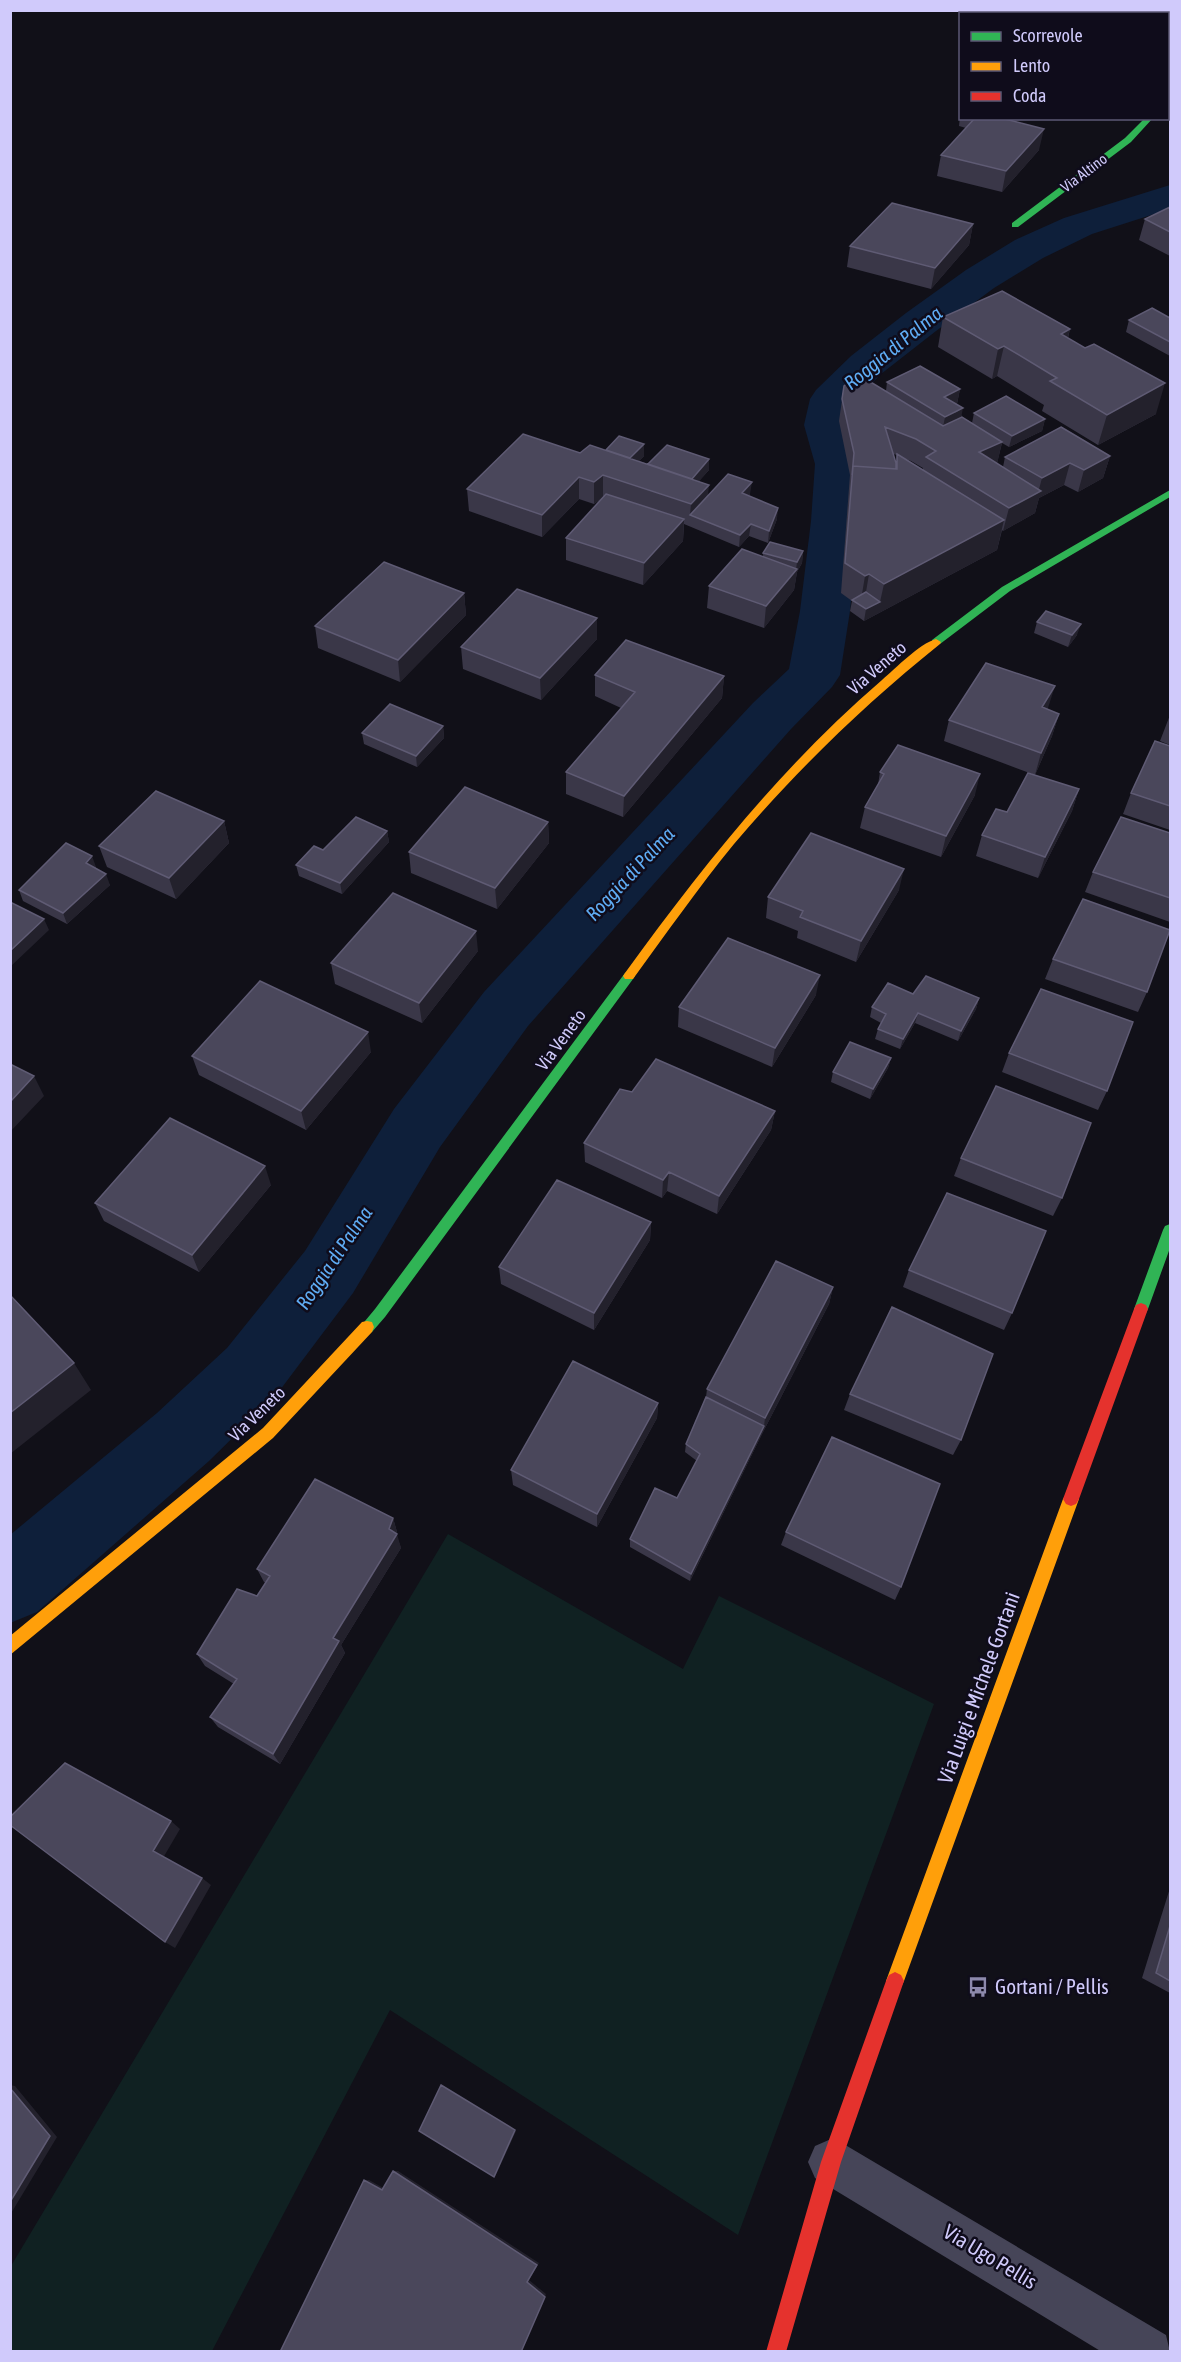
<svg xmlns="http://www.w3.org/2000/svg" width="1181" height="2362" font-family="'Asap Condensed',sans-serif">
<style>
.green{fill:#102122}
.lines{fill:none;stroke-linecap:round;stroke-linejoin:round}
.canal{fill:#0e1f3a;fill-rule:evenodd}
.street{fill:#464558;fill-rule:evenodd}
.fast{fill:#30b455;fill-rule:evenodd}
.slow{fill:#ff9f0a;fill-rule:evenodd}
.jam{fill:#e5322d;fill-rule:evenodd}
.wall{fill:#3a3748;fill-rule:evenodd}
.shaded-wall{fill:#23212c}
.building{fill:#4a475b;stroke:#5f5b74;stroke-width:1.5}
.labels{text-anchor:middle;stroke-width:5;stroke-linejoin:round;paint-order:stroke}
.far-street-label{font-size:15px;fill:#d0cafb;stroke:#0f0c1b}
.street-label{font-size:18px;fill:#d0cafb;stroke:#0f0c1b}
.water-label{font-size:20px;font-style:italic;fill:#5facf4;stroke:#0f0c1b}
.near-street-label{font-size:21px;fill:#d0cafb;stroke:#0f0c1b}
.near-poi-label{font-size:21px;fill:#d0cafb;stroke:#0f0c1b;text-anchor:start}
</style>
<rect width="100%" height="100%" fill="#111018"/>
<path class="green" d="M448,1534L683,1669L719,1596L934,1704L738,2235L390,2010L212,2351H11V2266Z"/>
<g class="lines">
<path class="canal" d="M1170,185V209L1092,234L1043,258L994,288L936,331L881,374L854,402L850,425L861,464L859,521L850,611L840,675L832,687L791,729L528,1026L440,1147L353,1293L277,1394L209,1461L37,1612L10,1623V1535L157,1413L227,1348L305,1251L394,1109L484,992L753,703L789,669L800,611L811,521L815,464L804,425L810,399L816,390L851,356L906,313L966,270L1015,240L1064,218Z"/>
<path class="street" d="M1168,92H1170V105H1168Z
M831,2139L847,2146L1166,2335L1170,2352H1102L815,2178L808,2162L815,2146Z"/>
<path class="fast" d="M1145,118H1153L1131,142L1018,227H1012V223L1125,138Z
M1170,490V497L1010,591L940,644H932V640L1002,587Z
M629,971L633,973L635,976L633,979L385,1317L372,1332L367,1333L362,1332L360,1327L375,1309L625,973Z
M1170,1224V1248L1148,1309L1146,1313L1141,1315L1136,1313L1134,1309L1163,1230L1165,1226Z"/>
<path class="slow" d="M936,639L941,642L940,644C865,704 796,771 734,844C698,888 666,934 633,979H625L623,976L625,973C702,867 782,766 882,680C896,668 919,644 936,639Z
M367,1321L372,1322L374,1327L372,1332L273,1438L10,1655V1636L263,1428L362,1322Z
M1071,1492L1076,1494L1079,1499L904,1981L901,1987L895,1990L889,1987L886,1981L1063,1499L1066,1494Z"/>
<path class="jam" d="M1141,1303L1146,1305L1148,1309L1079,1499L1076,1504L1071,1506L1066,1504L1063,1499L1134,1309L1136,1305Z
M895,1972L901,1975L904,1981L841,2162L786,2352H766L821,2162L886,1981L889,1975Z"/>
</g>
<path class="wall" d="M1066,10H1094L1091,14H1066Z
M1112,10H1170L1167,35V14H1111Z
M960,116V118H1010L1009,120L1039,150L1002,192L937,176L941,155L966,128L959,126Z
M1170,207V256L1139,240L1145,219Z
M973,224L969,245L931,289L847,267L850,246Z
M943,317L1070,329L1068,338L1156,414L1098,445L1042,411L1044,405L997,376L992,379L938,347Z
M1170,318V356L1126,332L1129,320Z
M887,382L960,389L957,404L962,417L972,423L974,413L1045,419L1042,431L1009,447L1002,443L997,463L1003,467L1005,457L1110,456L1103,478L1078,492L1064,485L1039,498L1035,513L1003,531L1002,530L997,550L864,621L850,611L852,601L841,593L850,475L839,421L844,386L886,391ZM893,454L897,455L896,463ZM903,458L911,461L923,468V470Z
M606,450L644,456L639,461L648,464L709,470L699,481L708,496L750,494L749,496L777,519L768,543L749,536L739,547L684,524L683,541L643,585L566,560V538L604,497L594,504L579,499L542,537L469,511L467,489L580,453Z
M803,551L802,563L797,572L794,590L764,628L707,608L709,586L763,556V553Z
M464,593L466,615L400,682L318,648L315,626Z
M1037,622L1077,635L1068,647L1034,633Z
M597,639L541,700L463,669L461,647Z
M595,675L724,676L722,698L623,817L566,794V772L621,708L595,696Z
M1048,708L1047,710L1059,714L1052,736L1035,775L944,741L949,720Z
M1170,715V745L1160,741Z
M443,726L444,738L417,767L364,744L362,733Z
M1170,746V830L1123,814L1131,793Z
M880,772L975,795L941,857L860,828L865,807L878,785Z
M1079,789L1072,811L1038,878L976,856L982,835L1007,812Z
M224,821L229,843L176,899L107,867L99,846Z
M548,822L549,843L497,909L411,873L409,852Z
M387,831L389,842L342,894L299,876L296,865Z
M1170,833V922L1085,892L1093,872Z
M96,867V868L110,885L67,924L23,901L19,890Z
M899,890L856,962L797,938L798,931L766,918L768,897Z
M478,951L422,1023L335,984L331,963Z
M1053,959L1147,992L1138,1012L1045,979Z
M913,994L979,998L976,1009L958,1041L915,1023L900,1049L875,1039L878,1029L881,1023L870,1017L872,1007Z
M816,995L772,1067L678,1027L679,1007Z
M371,1052L306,1130L199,1075L192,1056Z
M1009,1053L1107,1091L1098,1110L1002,1072Z
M891,1058L888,1068L870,1099L831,1082L833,1072Z
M632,1092L775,1111L771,1130L717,1214L667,1191L662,1198L585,1162L584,1143Z
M961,1158L1062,1198L1053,1216L954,1176Z
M271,1185L199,1272L104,1221L95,1203Z
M651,1222L650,1240L594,1330L501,1284L499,1267Z
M909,1270L1012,1313L1004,1330L903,1287Z
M833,1287L829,1304L762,1434L690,1581L630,1547V1539L677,1498L697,1461L685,1452L686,1444L706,1397L707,1389Z
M850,1394L961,1440L953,1455L844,1410Z
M658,1403L657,1418L597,1527L513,1485L511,1470Z
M393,1518L397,1532L396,1534L401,1548L341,1645L345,1653L280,1764L218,1727L210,1717L234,1684L205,1666L197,1654L257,1596L266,1583L264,1582L257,1569Z
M786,1532L901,1587L895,1600L781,1545Z
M1170,1888V1993L1142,1978Z"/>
<path class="shaded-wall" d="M1086,10H1094L1091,14H1085Z
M1170,17V31L1167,35V26Z
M1044,129L1039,150L1002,192L1006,171Z
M973,224L969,245L931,289L935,268Z
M1070,329L1062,359L1061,334Z
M1004,346L997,376L992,379L998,349Z
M1165,383L1156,414L1098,445L1107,415Z
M960,389L955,413L963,408L957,439L939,448L945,417L944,397Z
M1045,419L1042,431L1009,447L1012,436Z
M1002,442L997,464L979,452Z
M644,444V456L623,478V466Z
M1110,456L1103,478L1078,492L1084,470Z
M709,459V470L684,498L685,487Z
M1070,463L1064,485L1039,498L1035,513L1003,531L1009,508L1038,493L1042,478Z
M603,475V497L594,504V482Z
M579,477V499L542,537V515Z
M752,482L750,494L741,504L742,493Z
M709,485L707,507L690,515L691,504Z
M778,508L777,519L768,543L769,531Z
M684,519L683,541L643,585L644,563Z
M1004,520L997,550L864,621L866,609L880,602L884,584Z
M751,524L749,536L739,547L740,535Z
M803,551L802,563L797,572L794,590L764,628L766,606L796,570L797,562Z
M869,574L864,604L860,606L865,576Z
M464,593L466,615L400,682L398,660Z
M597,618V639L541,700L540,678Z
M1081,624L1077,635L1068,647L1072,635Z
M724,676L722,698L623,817L624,796Z
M1055,686L1048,708L1035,729L1042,707Z
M1059,714L1052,736L1035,775L1041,753Z
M443,726L444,738L417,767L416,756Z
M980,774L975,795L941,857L946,836Z
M1079,789L1072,811L1038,878L1045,857Z
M224,821L229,843L176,899L169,878Z
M548,822L549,843L497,909L495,888Z
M387,831L389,842L342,894L340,883Z
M92,856L96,867L90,874L86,863Z
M904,869L899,890L856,962L861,941Z
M106,874L110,885L67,924L63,913Z
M44,919L49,930L10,967V951Z
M476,931L478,951L422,1023L419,1003Z
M820,975L816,995L772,1067L775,1048Z
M979,998L976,1009L958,1041L961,1031Z
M918,1013L915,1023L900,1049L903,1039Z
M368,1032L371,1052L306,1130L301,1111Z
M891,1058L888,1068L870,1099L873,1089Z
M34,1076L44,1096L10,1132V1102Z
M775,1111L771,1130L717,1214L719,1196Z
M265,1166L271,1185L199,1272L192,1255Z
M669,1172L667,1191L662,1198L663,1180Z
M651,1222L650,1240L594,1330V1313Z
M833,1287L829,1304L762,1434L690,1581L691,1574L764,1426L765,1418Z
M74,1363L91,1390L10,1454V1413Z
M658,1403L657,1418L597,1527V1514Z
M393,1518L397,1532L396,1536L397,1534L401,1548L341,1645L345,1653L280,1764L273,1754L389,1529Z
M171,1821L180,1829L163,1858L153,1851Z
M202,1878L211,1885L175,1948L165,1942Z
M10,2085L15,2086L57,2137L10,2215Z
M515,2130L516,2131L495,2177H494Z
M393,2171H398L539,2263L529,2280L546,2294L545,2297Z
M364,2180H369L387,2190H382Z"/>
<path class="building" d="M1137,10H1170V18H1167V14H1150Z
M975,118H1001L1044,129L1006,171L941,155Z
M892,203L973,224L935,268L850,246Z
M1170,207V232L1145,219Z
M1002,291L1070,329L1061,334L1085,348L1094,344L1165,383L1107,415L1050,381L1057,378L1004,346L998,349L943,317Z
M1152,308L1170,318V342L1129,320Z
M920,366L960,389L944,397L963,408L945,417L887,382Z
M859,375L943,426L962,417L1002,442L979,452L1041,491L1009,508L926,457L936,451L916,439L885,427L896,463V469L853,466L852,475L854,453L842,399L844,386Z
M1006,396L1045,419L1012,436L974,413Z
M1061,427L1110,456L1084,470L1070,463L1042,478L1005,457Z
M523,434L580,453L590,445L709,485L691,504L603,475L594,482L579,477L542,515L467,489Z
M619,436L644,444L630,458L606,450Z
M667,445L709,459L692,479L648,464Z
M897,454L1004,520L884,584L869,574L865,576L845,563L853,466L897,469Z
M728,474L752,482L742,493L778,508L769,531L751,524L740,535L690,515Z
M606,494L684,519L644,563L566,538Z
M770,542L803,551L797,562L763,553Z
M742,549L797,569L766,606L709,586Z
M384,562L464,593L398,660L315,626Z
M517,589L597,618L540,678L461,647Z
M866,592L880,602L866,609L852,600Z
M1046,611L1081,624L1072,635L1037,622Z
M626,640L724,676L624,796L566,772L635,692L595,675Z
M986,663L1055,686L1042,707L1059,714L1041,753L949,720Z
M390,704L443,726L416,756L362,733Z
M1155,741L1170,746V806L1131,793Z
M898,745L980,774L946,836L865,807L884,774L880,772Z
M1028,773L1079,789L1045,857L982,835L996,809L1007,812Z
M465,787L548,822L495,888L409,852Z
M156,791L224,821L169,878L99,846Z
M356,817L387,831L340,883L296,865L314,846L323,850Z
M1121,817L1170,833V898L1093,872Z
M811,833L904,869L861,941L800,917L803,911L768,897Z
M66,843L92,856L86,863L106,874L63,913L19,890Z
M393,893L476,931L419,1003L331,963Z
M1083,899L1170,930L1147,992L1053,959Z
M10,902L44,919L10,951Z
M728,938L820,975L775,1048L679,1007Z
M926,976L979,998L961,1031L918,1013L903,1039L878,1029L886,1014L872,1007L888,983L913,994Z
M260,981L368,1032L301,1111L192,1056Z
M1041,989L1133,1022L1107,1091L1009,1053Z
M850,1042L891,1058L873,1089L833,1072Z
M656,1059L775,1111L719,1196L669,1172L663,1180L584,1143L620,1089L632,1092Z
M10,1064L34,1076L10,1102Z
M996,1086L1091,1123L1062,1198L961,1158Z
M170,1118L265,1166L192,1255L95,1203Z
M557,1180L651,1222L594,1313L499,1267Z
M947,1193L1046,1231L1012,1313L909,1270Z
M776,1261L833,1287L765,1418L707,1389Z
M10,1295L74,1363L10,1413Z
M892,1307L993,1354L961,1440L850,1394Z
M573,1361L658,1403L597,1514L511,1470Z
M706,1397L764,1426L691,1574L630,1539L655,1488L677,1498L700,1454L686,1444Z
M832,1437L940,1484L901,1587L786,1532Z
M315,1479L393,1518L389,1529L397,1534L333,1638L339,1641L273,1754L210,1717L237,1679L197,1654L237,1589L257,1596L270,1576L257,1569Z
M65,1763L171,1821L153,1851L202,1878L165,1942L10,1825V1817Z
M1170,1926V1981L1156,1973Z
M441,2085L515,2130L494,2177L419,2131Z
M10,2088L50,2136L10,2202Z
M393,2171L537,2265L527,2282L545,2297L521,2352H280L364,2180L382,2190Z"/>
<defs>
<g id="bus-bare" transform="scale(1.62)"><path d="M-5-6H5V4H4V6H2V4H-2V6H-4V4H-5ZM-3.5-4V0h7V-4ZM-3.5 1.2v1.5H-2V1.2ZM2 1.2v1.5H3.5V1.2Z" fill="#8d89ac" stroke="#0f0c1b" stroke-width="2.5" paint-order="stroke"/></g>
</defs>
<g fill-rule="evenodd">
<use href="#bus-bare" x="978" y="1987"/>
</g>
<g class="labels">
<g class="far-street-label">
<text transform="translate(1084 173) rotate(-37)" y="5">Via Altino</text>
</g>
<g class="street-label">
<text transform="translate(877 668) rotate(-41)" y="6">Via Veneto</text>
<text transform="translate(561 1040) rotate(-54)" y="6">Via Veneto</text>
<text transform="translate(257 1414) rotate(-44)" y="6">Via Veneto</text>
</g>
<g class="water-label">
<text transform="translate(893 348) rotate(-39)" y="7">Roggia di Palma</text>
<text transform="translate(630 874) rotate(-47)" y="7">Roggia di Palma</text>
<text transform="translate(334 1258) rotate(-56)" y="7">Roggia di Palma</text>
</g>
<g class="near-street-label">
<text transform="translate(979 1688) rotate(-70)" y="7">Via Luigi e Michele Gortani</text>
<text transform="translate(990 2257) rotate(31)" y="7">Via Ugo Pellis</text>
</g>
<g class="near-poi-label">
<text x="995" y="1994">Gortani / Pellis</text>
</g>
</g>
<rect width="1181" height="2362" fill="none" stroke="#d0cafb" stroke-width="24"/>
<rect x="959" y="12" width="210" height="108" fill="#0f0c1b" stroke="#5c5875" stroke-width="1.5"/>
<rect x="971" y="32" width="30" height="9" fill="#30b455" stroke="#5c5875" stroke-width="1.5"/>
<text x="1013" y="42" font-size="18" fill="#d0cafb">Scorrevole</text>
<rect x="971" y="62" width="30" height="9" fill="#ff9f0a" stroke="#5c5875" stroke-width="1.5"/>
<text x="1013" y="72" font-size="18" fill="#d0cafb">Lento</text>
<rect x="971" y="92" width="30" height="9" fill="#e5322d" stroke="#5c5875" stroke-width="1.5"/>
<text x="1013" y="102" font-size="18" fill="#d0cafb">Coda</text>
</svg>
